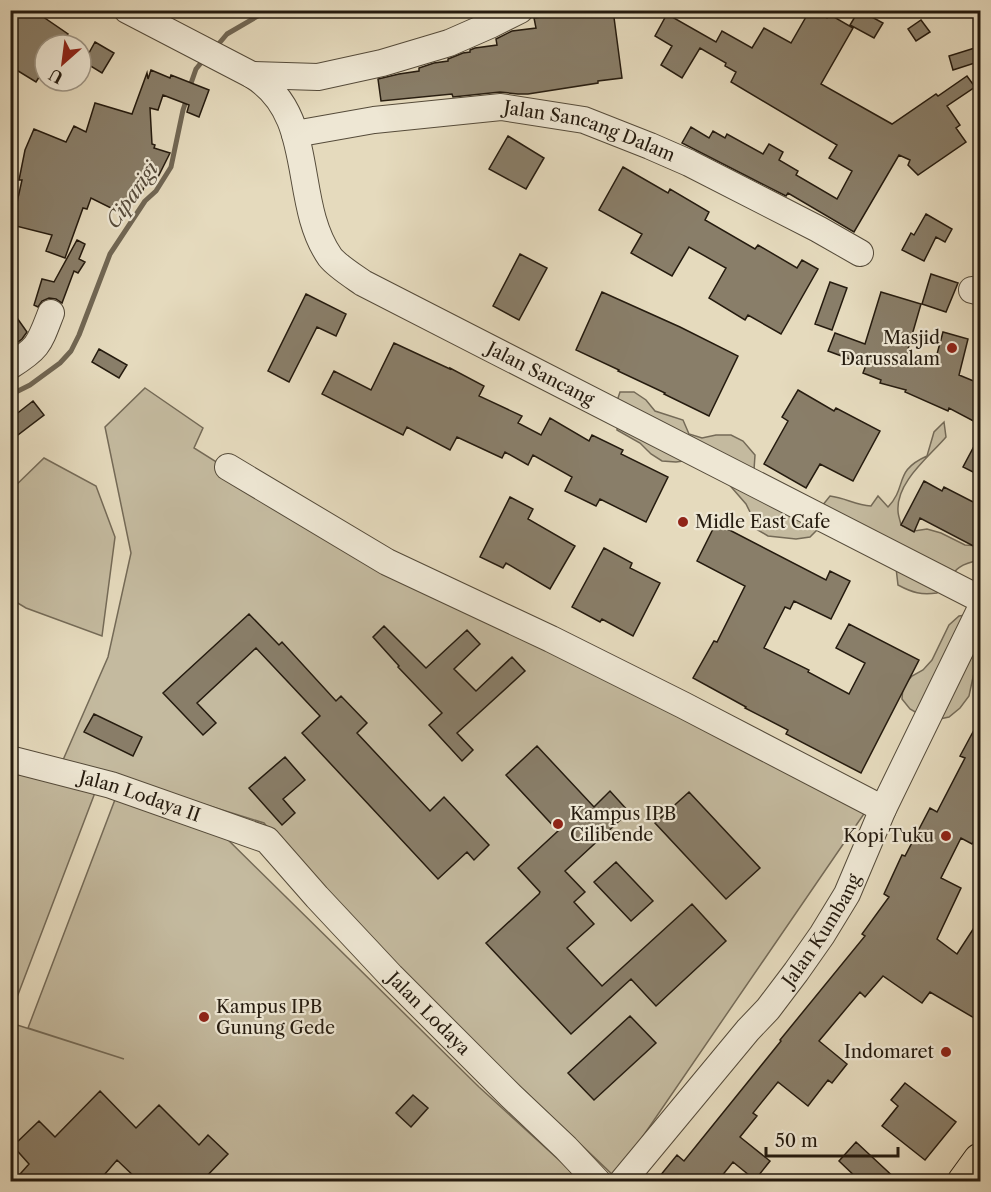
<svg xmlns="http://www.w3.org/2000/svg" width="991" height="1192" font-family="'Libre Caslon Text',serif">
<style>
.green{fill:#c4ba9f;stroke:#746a57;stroke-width:1.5}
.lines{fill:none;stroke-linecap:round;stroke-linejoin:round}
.stream{stroke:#716754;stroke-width:5}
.building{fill:#897e69;stroke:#251b0f;stroke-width:1.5}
.minor-casing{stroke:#554b3a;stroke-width:28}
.highway-casing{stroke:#251b0f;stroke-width:35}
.minor{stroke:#eee7d4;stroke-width:26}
.highway{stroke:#e5dabd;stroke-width:33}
.poi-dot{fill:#8f2418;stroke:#eee7d4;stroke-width:2}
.labels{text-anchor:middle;stroke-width:4.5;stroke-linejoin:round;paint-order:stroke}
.street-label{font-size:18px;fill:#251b0f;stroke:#eee7d4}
.poi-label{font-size:18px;fill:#251b0f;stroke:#eee7d4;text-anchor:end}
.water-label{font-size:20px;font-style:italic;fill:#584d3d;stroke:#eee7d4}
</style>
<rect width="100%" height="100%" fill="#e5dabd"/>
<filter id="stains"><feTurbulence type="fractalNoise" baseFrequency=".00333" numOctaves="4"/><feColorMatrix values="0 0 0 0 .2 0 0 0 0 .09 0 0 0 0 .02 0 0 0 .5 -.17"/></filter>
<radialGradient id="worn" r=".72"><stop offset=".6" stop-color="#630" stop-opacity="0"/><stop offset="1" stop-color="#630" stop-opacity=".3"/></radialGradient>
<path class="green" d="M145,388L203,428L194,448L389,570L870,805L615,1177L443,1013L292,858L264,823L63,760L108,657L131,553L105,427Z
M620,392H634L646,400L655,411L683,420L689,434L702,438L716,435H731L743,441L755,455L754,470L822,506L830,496C846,498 855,505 871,506L878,496L888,507C908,486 893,471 927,456L934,432L944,422L946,437C929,457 896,482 898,511C898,515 900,520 901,525L914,531L927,529L941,533L965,545L980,546V560C951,566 956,573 937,593C921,595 913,593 898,585L895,559L820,527L810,537L796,539L768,536L751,526L752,516L746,504L726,481L691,460L676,462L662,461L651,454L640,443L617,430L618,417L616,404Z
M44,458L96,486L115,537L102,636L26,608L11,599V490Z
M973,614H980V655L975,668L969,696L960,708L949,717L935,720L922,716L910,709L902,699L903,686L912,676L923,670L932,660L949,625L959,616Z
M11,770L96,790L11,1013Z
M116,797L222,834L479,1087L582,1181L11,1182V1023L124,1059L28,1028Z"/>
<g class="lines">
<path class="stream" d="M216,47L227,34L268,10
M189,89L196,69L205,58
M10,395L30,385L60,363L71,351L79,335L110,254L145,201L156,191L171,167L183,110L187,98"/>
</g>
<path class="building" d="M10,10H33L68,34L61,45H45V68L36,82L10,66Z
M572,10H613L622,78L598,81V83L528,94H518L500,92L453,97L452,94L381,101L378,79L399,74L419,71V68L434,63L448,61V59L463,53L470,52V50L475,48L497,45L496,39L512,31L536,28L534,18L565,14L564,11Z
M810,10H814L827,18L829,14L853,28L821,84L892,124L936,94L938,96L967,76L975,87L947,106L960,125L956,128L966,142L918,175L908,165L910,160L899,155L854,232L788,193L786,196L682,143L691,127L709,138L713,131L725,138L727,134L763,154L769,144L783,152L779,160L798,171L796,175L837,199L852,171L829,158L837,145L731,82L736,72L725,66L726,63L700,48L682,78L661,65L672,46L655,36L667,14L716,42L722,31L752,48L764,28L791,43Z
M859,10L883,23L874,38L850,25Z
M921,20L930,32L916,41L908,29Z
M95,42L114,53L102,73L84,62Z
M981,46V61L953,70L949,56Z
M151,70L170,78L171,75L209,90L199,117L187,112L189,105L163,95L158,110L150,108L152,144L155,145L154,148L170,153L154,185L146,181L143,190L135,188L130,201L128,200L121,213L91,198L87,209L83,208L65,258L46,251L52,235L12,225L22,180H19L25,150L34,129L66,142L74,126L86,132L95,103L132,114L147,73L148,79Z
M508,136L544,158L526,189L489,169Z
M623,167L668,193L670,189L709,212L705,220L755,249L758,245L797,268L802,260L818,269L781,334L748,315L745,320L709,298L726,268L689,247L672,276L631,253L642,234L599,210Z
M926,214L952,229L945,242L936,237L924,261L902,250L911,233L914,235Z
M77,240L85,244L79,259L85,262L78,273L74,271L62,303L56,299L49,298L42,301L38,307L34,305L42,279L54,282Z
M520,254L547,268L519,320L493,306Z
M931,274L958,283L946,312L922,304Z
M830,282L847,288L832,330L815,324Z
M602,292L680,327L738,356L709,416L664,394L665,393L618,371L619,370L576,350Z
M881,292L921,304L908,349L911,350L909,354L934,365L943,332L968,339L959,375L981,384V425L949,408L948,411L905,392L906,390L880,383L881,380L863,373L866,365L828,351L835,333L865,344Z
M306,294L346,314L336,336L317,327L289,382L268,371Z
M10,308L27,332L22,339L10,348Z
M394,343L450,369V368L484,386L479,396L522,416L518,423L541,435L550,418L589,441L592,435L623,450L621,454L668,477L646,522L600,499L596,506L565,491L572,477L533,455L528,465L505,452L502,458L457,437L450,450L407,427L403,435L322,394L334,371L371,390Z
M99,349L127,365L119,378L92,362Z
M798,390L834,411L836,408L880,431L853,481L820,464L806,488L764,464L788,421L782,417Z
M33,401L44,415L10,441V419Z
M981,433V476L963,467Z
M924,481L942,491L944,487L981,506V550L920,518L914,532L901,525Z
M510,497L533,509L528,519L575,546L550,589L506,563L503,568L480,557Z
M716,523L826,580L830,571L850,581L831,619L794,601L790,609L785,607L764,648L809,670L808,672L849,694L865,663L836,648L849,624L919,660L861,773L786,734L788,730L745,708L746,707L693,678L714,641L717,642L745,586L697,561Z
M604,548L632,563L630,568L660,583L633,636L602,619L600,622L572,607Z
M249,614L279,645L282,642L336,701L341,696L367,723L357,733L430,811L444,797L489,845L474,860L467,852L438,879L302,733L320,716L256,648L197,703L216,723L203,735L163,693Z
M384,626L426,668L467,630L480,644L454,669L476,691L512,657L525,671L457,733L473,750L462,761L429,725L442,713L398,667L399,666L373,637Z
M94,714L142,737L133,756L84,732Z
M981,717V828L972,844L961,838L941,878L961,888L937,939L957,954L981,917V1022L930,992L922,1003L883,976L865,997L860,992L819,1041L847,1064L832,1083L828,1080L808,1106L778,1082L753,1113L757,1116L740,1137L770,1161L755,1180L733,1162L717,1182H655L677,1155L684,1161L781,1041L780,1040L865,936L862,934L889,897L884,894L902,855L905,856L930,808L937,812L965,758L960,756Z
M537,746L594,807L610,791L629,812L565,871L585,892L574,902L594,924L567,948L602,986L692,904L726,941L656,1006L631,979L571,1034L486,943L539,894L540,892L518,868L558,831L506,775Z
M285,757L305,780L283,799L295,813L282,825L249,788Z
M689,792L760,868L726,899L655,823Z
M616,862L653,901L631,921L594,882Z
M630,1016L656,1043L594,1100L568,1073Z
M905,1083L956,1122L925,1160L882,1126L898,1106L891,1100Z
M100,1091L136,1128L159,1105L199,1145L208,1135L228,1154L201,1182H140L117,1160L98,1182H13L29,1164L13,1146L39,1121L55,1137Z
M413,1095L428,1108L411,1127L396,1113Z
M856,1142L899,1182H861L839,1161Z"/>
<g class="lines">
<g class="minor-casing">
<g id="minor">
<path id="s1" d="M127,10L252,75C318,115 291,201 330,257C337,266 353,276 363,283L980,599"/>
<path d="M252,75L318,77L382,63L449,43L490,25L520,10"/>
<path id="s2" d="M295,134L374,120L501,107L584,120L650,146L689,163L818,229L860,253"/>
<path d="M972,290L980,292"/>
<path d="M10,366C39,348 39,344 51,313"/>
<path d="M228,467L387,562L551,639L683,705L883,809"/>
<path id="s3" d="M10,759L111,785L267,840L317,897L391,976L511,1096L566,1148L598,1182"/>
<path id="s4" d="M622,1182L748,1030L768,1009L796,972L822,935L847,894L883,809L980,610"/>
</g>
</g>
<g class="highway-casing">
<path id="highway" d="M964,1182L980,1160"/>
</g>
<use href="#minor" class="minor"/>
<use href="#highway" class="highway"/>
</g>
<g class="poi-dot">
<circle cx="952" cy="348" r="6"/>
<circle cx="683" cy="522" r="6"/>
<circle cx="558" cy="824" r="6"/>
<circle cx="946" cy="836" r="6"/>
<circle cx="204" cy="1017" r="6"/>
<circle cx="946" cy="1052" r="6"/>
</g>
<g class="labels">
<g class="street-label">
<text dy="6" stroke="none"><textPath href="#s2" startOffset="300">Jalan Sancang Dalam</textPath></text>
<text dy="6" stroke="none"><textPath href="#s1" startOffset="586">Jalan Sancang</textPath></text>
<text dy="6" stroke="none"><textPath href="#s3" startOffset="135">Jalan Lodaya II</textPath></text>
<text dy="6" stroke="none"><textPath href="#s4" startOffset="322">Jalan Kumbang</textPath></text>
<text dy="6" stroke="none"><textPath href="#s3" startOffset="507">Jalan Lodaya</textPath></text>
</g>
<g class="poi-label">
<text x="940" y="344">Masjid<tspan x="940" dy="21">Darussalam</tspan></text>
<text x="695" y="528" text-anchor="start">Midle East Cafe</text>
<text x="570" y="820" text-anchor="start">Kampus IPB<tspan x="570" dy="21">Cilibende</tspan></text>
<text x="934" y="842">Kopi Tuku</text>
<text x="216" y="1013" text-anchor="start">Kampus IPB<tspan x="216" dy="21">Gunung Gede</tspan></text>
<text x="934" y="1058">Indomaret</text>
</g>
<g class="water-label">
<text transform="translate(132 195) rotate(-55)" y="7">Ciparigi</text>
</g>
</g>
<rect width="991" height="1192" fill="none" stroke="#e5dabd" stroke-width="36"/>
<rect x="12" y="12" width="967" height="1168" fill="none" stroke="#251b0f" stroke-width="3"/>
<rect x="18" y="18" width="955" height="1156" fill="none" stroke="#251b0f" stroke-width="1.5"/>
<g transform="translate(63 63) rotate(208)"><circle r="28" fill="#eee7d4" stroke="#9e9585" stroke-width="1.5"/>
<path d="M0-4.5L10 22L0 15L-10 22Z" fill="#8f2418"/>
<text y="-9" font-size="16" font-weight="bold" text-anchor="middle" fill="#251b0f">U</text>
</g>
<path d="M766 1147v9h132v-9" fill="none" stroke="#251b0f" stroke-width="3"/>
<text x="775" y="1147" font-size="18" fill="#251b0f" stroke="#eee7d4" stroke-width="4.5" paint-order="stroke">50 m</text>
<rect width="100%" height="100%" filter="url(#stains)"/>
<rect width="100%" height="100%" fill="url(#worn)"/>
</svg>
